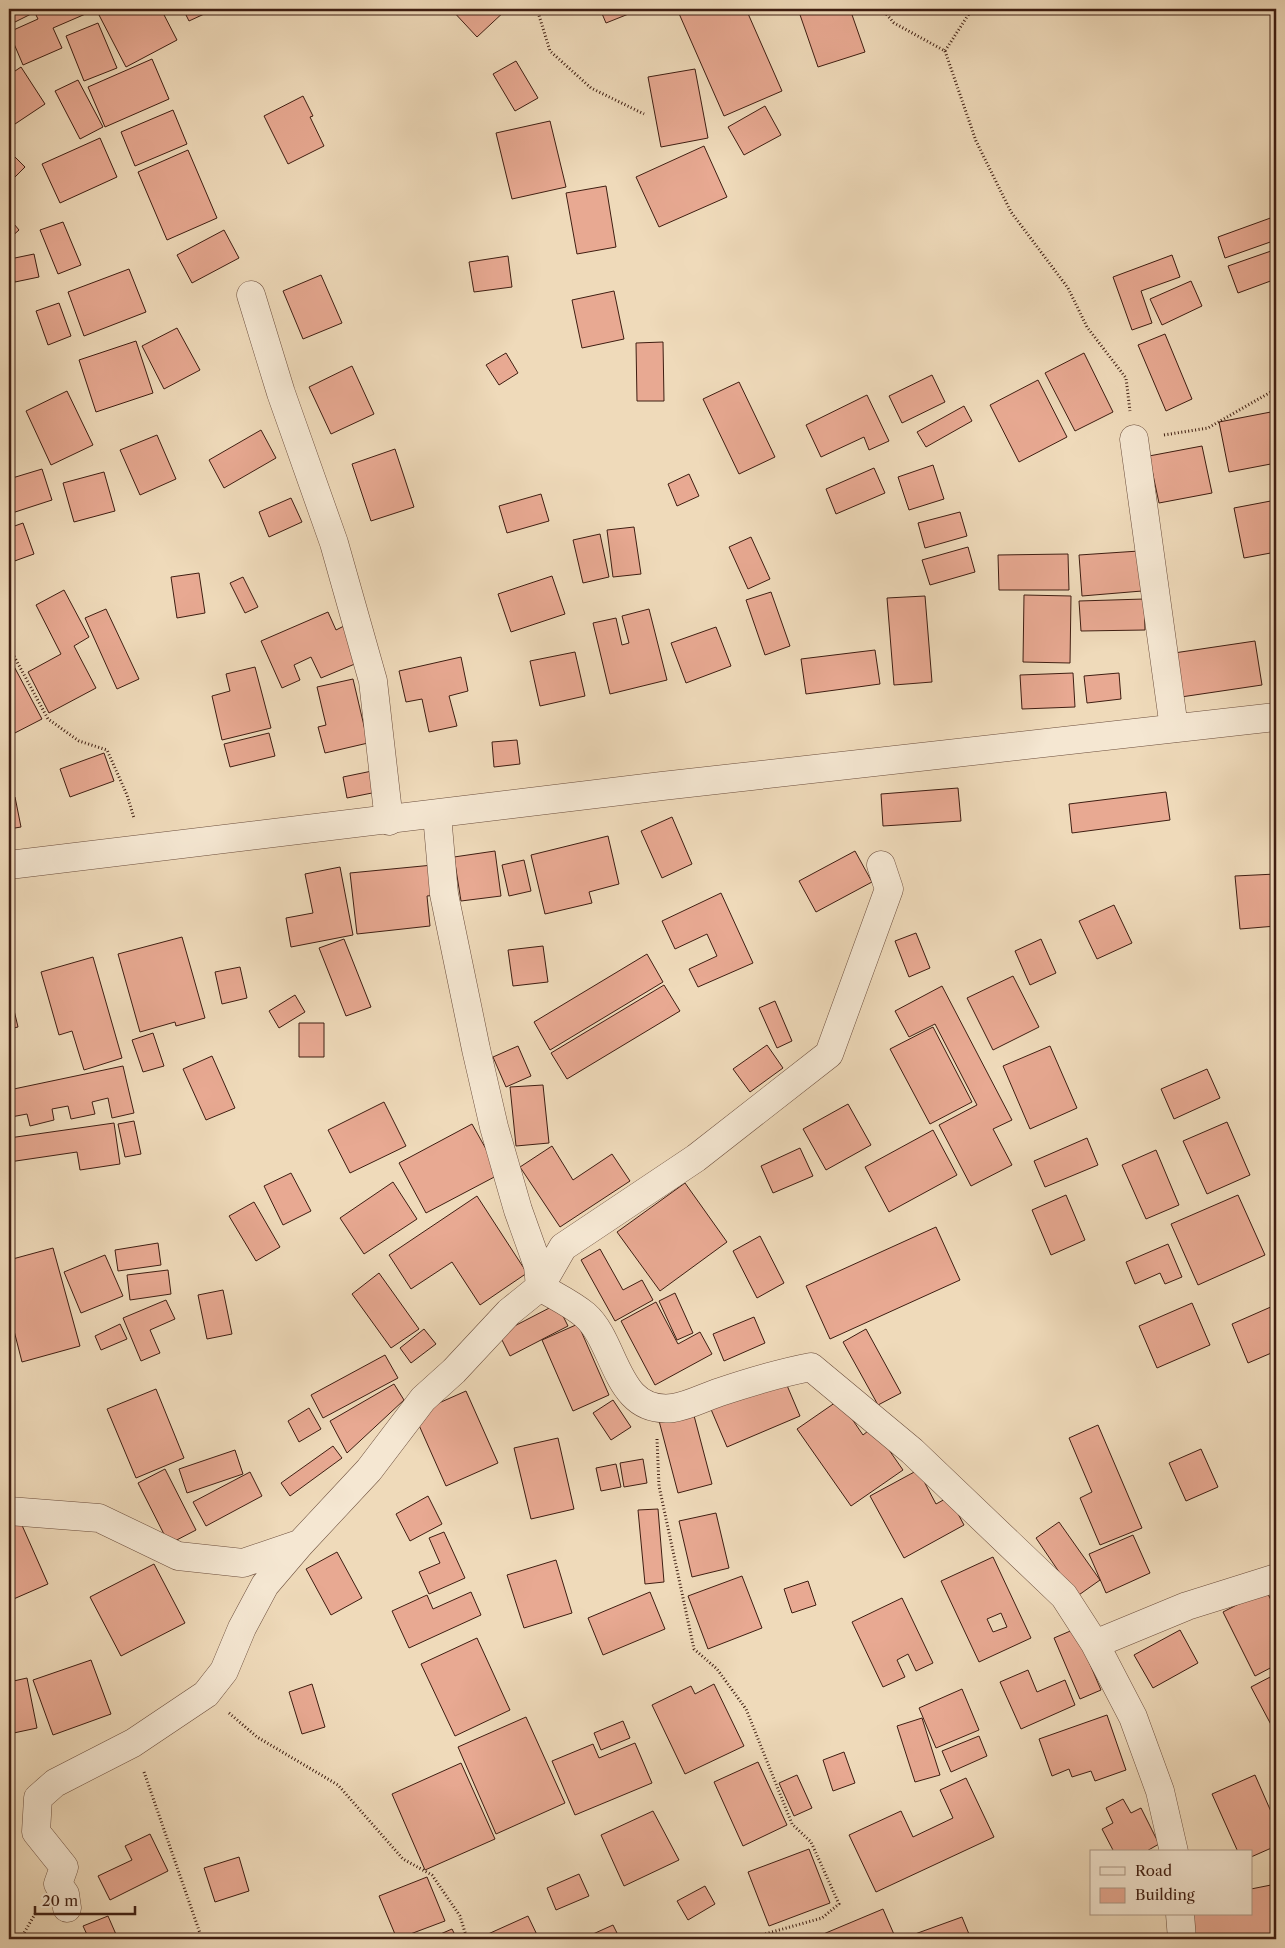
<svg xmlns="http://www.w3.org/2000/svg" width="1285" height="1948" font-family="'Libre Caslon Text',serif">
<style>
.building{fill:#e8a992;stroke:#3f1e12;fill-rule:evenodd}
.lines{fill:none;stroke-linecap:round;stroke-linejoin:round}
.minor-casing{stroke:#6b4d3c;stroke-width:29}
.tertiary-casing{stroke:#6b4d3c;stroke-width:29}
.path{stroke:#3f1e12;stroke-width:3;stroke-dasharray:1 2.5;stroke-linecap:butt}
.minor{stroke:#f5e7d2;stroke-width:28}
.tertiary{stroke:#f5e7d2;stroke-width:28}
</style>
<rect width="100%" height="100%" fill="#efdaba"/>
<filter id="stains"><feTurbulence type="fractalNoise" baseFrequency=".004" numOctaves="4"/><feColorMatrix values="0 0 0 0 .2 0 0 0 0 .09 0 0 0 0 .02 0 0 0 .5 -.17"/></filter>
<radialGradient id="worn" r=".72"><stop offset=".6" stop-color="#630" stop-opacity="0"/><stop offset="1" stop-color="#630" stop-opacity=".3"/></radialGradient>
<path class="building" d="M9,9H30L33,13L9,25Z
M33,9H97L53,28L62,48L23,65L9,32L38,19Z
M111,9H161L177,40L126,67L99,15Z
M183,9H215L189,21Z
M451,9H507L477,37Z
M600,9H636V11L606,23Z
M677,9H746L782,91L724,116Z
M798,9H850L865,52L818,67Z
M98,23L117,68L84,81L66,36Z
M152,59L169,99L105,127L88,87Z
M516,61L538,98L515,111L493,74Z
M21,67L45,104L9,128V75Z
M695,69L708,138L661,147L648,77Z
M78,80L103,127L80,139L55,91Z
M303,96L313,116L310,117L324,146L288,164L264,116Z
M765,106L781,135L744,155L728,127Z
M173,110L187,144L135,166L121,132Z
M550,121L566,187L512,199L496,133Z
M100,138L117,177L60,203L42,164Z
M704,146L727,197L659,227L636,177Z
M188,150L217,218L167,240L138,172Z
M11,153L25,167L9,183V155Z
M606,186L616,247L577,254L566,193Z
M1276,216V240L1225,258L1218,237Z
M9,218L19,230L9,239Z
M63,222L81,265L58,274L40,230Z
M224,230L239,258L192,283L177,255Z
M1271,251L1276,266V279L1238,293L1228,266Z
M34,254L39,277L15,282L10,259Z
M1172,255L1180,277L1141,291L1152,323L1132,330L1113,277Z
M508,256L512,287L474,292L469,262Z
M129,269L146,312L84,336L68,292Z
M321,275L342,323L303,339L283,291Z
M1191,281L1202,306L1162,325L1150,299Z
M614,291L624,339L582,348L572,300Z
M59,303L71,336L48,345L36,311Z
M177,328L200,370L164,389L142,346Z
M1165,334L1192,399L1166,411L1138,345Z
M136,341L153,393L96,412L79,360Z
M663,342L664,401H637L636,343Z
M506,353L518,373L499,385L486,365Z
M1084,353L1113,412L1075,431L1045,373Z
M352,366L374,414L331,434L309,387Z
M932,375L945,402L902,423L889,396Z
M1038,380L1067,437L1019,462L990,405Z
M739,382L775,457L739,474L703,399Z
M67,391L93,445L51,465L26,411Z
M867,395L889,441L869,450L864,437L821,457L806,425Z
M964,406L972,421L926,447L917,432Z
M1276,411V463L1229,472L1219,422Z
M261,430L276,458L224,488L209,460Z
M157,435L176,479L140,495L120,450Z
M1202,446L1212,493L1159,503L1149,456Z
M395,449L414,507L371,521L352,464Z
M933,465L944,499L909,510L898,477Z
M874,468L885,493L836,514L826,489Z
M42,469L52,500L9,514V479Z
M104,472L115,511L74,522L63,483Z
M689,474L699,496L677,506L668,484Z
M541,494L549,521L507,533L499,506Z
M291,498L302,522L269,537L259,512Z
M1276,500V552L1244,558L1234,508Z
M960,512L967,536L925,548L918,523Z
M23,523L34,554L9,563V528Z
M634,527L641,574L613,577L607,530Z
M600,534L609,577L583,583L573,540Z
M751,537L770,579L748,589L729,547Z
M968,547L975,572L930,585L922,560Z
M1139,551L1142,591L1082,596L1079,555Z
M1068,554L1069,590H999L998,555Z
M199,573L205,613L177,618L171,577Z
M552,576L565,614L511,632L498,594Z
M243,577L258,607L245,613L230,583Z
M64,590L89,637L74,646L96,688L49,713L28,672L61,654L36,605Z
M771,592L790,646L765,655L746,600Z
M1024,595L1071,596L1070,663L1023,662Z
M925,596L932,682L894,685L887,598Z
M1144,599L1145,630L1081,631L1079,601Z
M106,609L139,679L117,689L85,618Z
M649,609L667,680L610,694L593,623L616,618L622,645L629,643L622,616Z
M328,612L336,630L346,625L362,661L321,678L311,657L294,665L300,680L282,688L261,641Z
M716,627L731,666L686,683L671,643Z
M1255,641L1262,685L1181,697L1174,653Z
M875,650L880,684L806,694L801,659Z
M575,652L585,696L540,706L530,661Z
M9,657L42,719L9,736Z
M461,657L468,691L449,696L457,726L429,732L422,699L406,702L399,671Z
M255,667L271,728L222,740L212,696L230,691L226,674Z
M1073,673L1075,707L1022,709L1020,675Z
M1119,673L1121,699L1087,703L1084,676Z
M353,679L368,743L325,753L318,727L326,725L317,687Z
M269,733L275,756L230,767L224,744Z
M517,740L520,764L494,767L492,742Z
M104,753L114,781L70,797L60,769Z
M372,771L377,792L347,798L343,777Z
M958,788L961,821L883,826L881,794Z
M1166,792L1170,820L1072,833L1069,804Z
M15,797L21,827L9,829V798Z
M672,817L692,864L662,878L641,831Z
M608,836L619,884L589,892L592,903L545,914L531,855Z
M495,851L501,896L461,901L454,857Z
M855,851L872,882L816,912L799,881Z
M524,860L531,891L509,896L502,865Z
M433,865L437,895L427,896L430,926L357,934L350,873Z
M340,867L353,935L291,947L286,918L313,913L305,874Z
M1276,874V926L1240,929L1235,876Z
M721,893L753,963L698,987L689,969L717,956L707,934L675,949L662,921Z
M1114,905L1132,943L1097,959L1079,921Z
M916,933L930,968L909,977L895,941Z
M182,937L205,1018L176,1026L175,1022L140,1032L118,954Z
M344,939L371,1007L346,1016L319,948Z
M1041,939L1056,973L1030,985L1015,951Z
M543,946L548,982L513,986L508,950Z
M647,954L663,982L550,1050L534,1022Z
M93,957L122,1058L84,1070L72,1031L59,1035L41,972Z
M240,967L247,998L222,1004L215,972Z
M1013,976L1039,1027L993,1050L967,998Z
M664,985L680,1011L567,1079L551,1053Z
M942,986L1012,1120L993,1129L1012,1165L971,1186L939,1125L977,1105L935,1024L909,1037L895,1011Z
M9,989L18,1027L9,1029Z
M295,995L305,1012L279,1028L269,1011Z
M775,1001L792,1041L777,1048L759,1008Z
M299,1023H324V1057H299Z
M933,1027L972,1102L930,1124L890,1049Z
M153,1033L164,1066L143,1072L132,1040Z
M767,1045L783,1068L750,1092L733,1069Z
M518,1046L531,1076L506,1087L493,1057Z
M1050,1046L1077,1108L1030,1129L1003,1066Z
M212,1056L235,1108L206,1120L183,1069Z
M123,1066L134,1113L112,1118L108,1098L92,1102L95,1114L71,1119L68,1106L52,1109L54,1120L30,1126L27,1114L11,1117L13,1126L9,1127V1090Z
M1207,1069L1220,1098L1174,1119L1161,1089Z
M543,1085L549,1143L516,1146L510,1087Z
M384,1102L406,1146L350,1173L328,1130Z
M848,1104L871,1145L826,1170L803,1129Z
M134,1121L141,1154L125,1157L118,1124Z
M1227,1122L1250,1175L1207,1194L1183,1141Z
M114,1123L120,1164L80,1170L77,1152L9,1162V1138Z
M472,1124L500,1174L426,1213L399,1163Z
M933,1130L957,1175L889,1212L865,1167Z
M1087,1138L1098,1165L1045,1187L1034,1161Z
M552,1146L573,1180L612,1154L630,1181L560,1227L520,1167Z
M800,1148L813,1176L773,1193L761,1166Z
M1156,1150L1179,1205L1146,1219L1122,1165Z
M291,1173L311,1211L283,1225L264,1186Z
M393,1182L417,1219L364,1254L340,1218Z
M685,1183L727,1242L660,1291L617,1232Z
M1066,1195L1085,1240L1051,1255L1032,1210Z
M1238,1195L1265,1255L1198,1285L1171,1224Z
M477,1196L527,1273L480,1305L452,1262L411,1289L389,1255Z
M254,1202L280,1247L256,1261L229,1216Z
M936,1227L960,1280L830,1339L806,1286Z
M760,1236L784,1283L757,1298L733,1251Z
M158,1243L161,1265L118,1271L115,1250Z
M1168,1244L1182,1277L1165,1284L1160,1273L1135,1284L1126,1262Z
M53,1248L80,1346L22,1362L9,1311V1260Z
M600,1249L623,1290L642,1280L653,1300L615,1321L581,1260Z
M105,1255L123,1296L81,1313L64,1272Z
M168,1270L171,1294L130,1300L127,1275Z
M379,1273L419,1329L391,1348L352,1294Z
M223,1290L232,1334L207,1339L198,1295Z
M675,1293L693,1333L677,1340L659,1301Z
M166,1300L175,1319L150,1330L160,1353L141,1361L123,1318Z
M656,1302L678,1344L700,1332L712,1354L655,1385L621,1321Z
M1192,1303L1210,1345L1157,1368L1139,1326Z
M557,1304L568,1326L510,1356L499,1334Z
M1273,1306L1276,1313V1351L1248,1363L1232,1324Z
M754,1317L765,1343L724,1361L713,1334Z
M120,1324L127,1339L101,1350L95,1336Z
M578,1324L609,1395L573,1411L542,1340Z
M424,1329L436,1344L411,1363L400,1348Z
M866,1329L901,1393L878,1405L843,1342Z
M385,1355L398,1378L323,1418L311,1395Z
M783,1376L800,1416L727,1447L710,1407Z
M394,1384L404,1400L347,1453L330,1421Z
M156,1389L184,1458L136,1478L107,1409Z
M466,1391L498,1463L446,1486L414,1414Z
M613,1400L631,1427L611,1440L593,1413Z
M839,1400L863,1435L873,1427L903,1470L851,1506L797,1429Z
M309,1408L321,1429L299,1442L288,1421Z
M692,1408L712,1484L678,1493L658,1417Z
M1098,1425L1142,1528L1100,1545L1080,1498L1092,1492L1069,1438Z
M558,1438L574,1509L531,1519L514,1448Z
M333,1446L342,1458L290,1496L281,1483Z
M1201,1449L1218,1487L1186,1501L1169,1463Z
M235,1450L243,1474L187,1493L179,1469Z
M643,1459L647,1483L624,1487L620,1463Z
M616,1464L621,1487L601,1491L596,1468Z
M165,1469L196,1530L169,1544L138,1483Z
M918,1470L936,1504L949,1497L964,1525L904,1558L870,1496Z
M250,1472L262,1496L206,1526L193,1502Z
M428,1496L442,1524L410,1541L396,1514Z
M658,1509L664,1582L645,1584L638,1510Z
M716,1513L729,1568L692,1577L679,1521Z
M17,1514L48,1584L9,1601V1518Z
M1059,1522L1100,1580L1076,1597L1036,1538Z
M444,1532L465,1578L429,1594L419,1572L440,1563L429,1538Z
M1133,1535L1150,1573L1106,1593L1089,1554Z
M337,1552L362,1598L331,1615L306,1569Z
M993,1557L1031,1638L979,1662L941,1581ZM1001,1613L1007,1627L993,1632L987,1619Z
M556,1560L572,1613L524,1628L507,1575Z
M154,1564L185,1623L121,1656L90,1597Z
M742,1576L762,1628L708,1649L688,1596Z
M808,1581L816,1605L792,1613L784,1589Z
M1266,1590L1276,1610V1665L1255,1676L1223,1612Z
M471,1592L481,1615L409,1648L392,1611L427,1595L433,1609Z
M650,1592L665,1629L603,1655L588,1618Z
M902,1598L933,1663L916,1671L908,1654L897,1660L905,1677L883,1687L852,1622Z
M1075,1629L1101,1690L1080,1699L1054,1638Z
M1180,1630L1198,1663L1153,1688L1134,1655Z
M477,1638L510,1710L455,1736L421,1664Z
M91,1660L111,1714L53,1735L33,1680Z
M1028,1670L1037,1692L1065,1680L1075,1705L1021,1729L1000,1682Z
M1276,1674V1734L1251,1687Z
M27,1678L37,1728L9,1734V1682Z
M312,1684L325,1727L302,1734L289,1692Z
M714,1684L744,1746L685,1774L652,1705L691,1686L695,1694Z
M962,1689L979,1730L936,1748L919,1708Z
M1107,1715L1126,1770L1095,1781L1091,1771L1072,1777L1069,1769L1052,1776L1039,1739Z
M526,1717L565,1803L496,1834L458,1747Z
M922,1718L940,1775L915,1782L897,1726Z
M623,1721L630,1738L601,1750L594,1733Z
M979,1736L987,1756L951,1772L942,1751Z
M635,1743L652,1783L575,1815L552,1761L593,1744L599,1758Z
M844,1752L855,1783L833,1791L823,1760Z
M758,1762L787,1825L743,1846L714,1782Z
M461,1763L495,1839L425,1870L392,1794Z
M797,1775L812,1808L794,1816L779,1783Z
M1255,1775L1276,1823V1846L1251,1857V1852H1238L1212,1794Z
M966,1778L994,1837L876,1892L849,1835L901,1811L913,1837L953,1818L940,1790Z
M1123,1799L1131,1813L1141,1808L1159,1844L1145,1852H1114L1102,1829L1113,1823L1106,1808Z
M653,1811L679,1860L624,1886L601,1835Z
M150,1834L168,1871L110,1900L98,1876L132,1860L125,1846Z
M809,1849L830,1903L769,1926L748,1872Z
M239,1857L249,1891L215,1902L204,1868Z
M579,1874L589,1896L556,1910L547,1888Z
M427,1877L445,1921L397,1939L379,1896Z
M1271,1885L1276,1915V1939H1193L1189,1914H1251V1889Z
M705,1886L715,1904L688,1920L677,1901Z
M883,1909L896,1939H823L821,1935Z
M108,1916L118,1939H89L83,1926Z
M528,1916L539,1939H477Z
M962,1917L971,1939H917L915,1934Z
M613,1925L620,1939H595L593,1934Z
M452,1929L457,1939H429Z"/>
<g class="lines">
<g class="minor-casing">
<path id="minor" d="M251,295L281,393L334,543L373,681L389,821
M1134,439L1174,728
M881,865L889,889L829,1054L696,1158L563,1247L540,1287C555,1296 572,1304 585,1315C617,1343 615,1415 673,1408C688,1406 705,1397 720,1392C750,1382 779,1373 811,1367L912,1451L1064,1596L1095,1644L1133,1717L1160,1791L1174,1852
M9,1511L99,1518L178,1556L243,1563L299,1544
M1095,1644L1187,1606L1276,1578
M67,1908L65,1894L58,1884L64,1867L36,1832L38,1798L55,1783L133,1743L206,1694L224,1671L242,1628L265,1585L300,1544L369,1470L423,1399L454,1371L509,1312L540,1287L538,1266L518,1210L494,1127L476,1049L444,894L437,815
M1180,1914L1182,1939"/>
</g>
<g class="tertiary-casing">
<path id="tertiary" d="M9,865L662,786L1276,717"/>
</g>
<path class="path" d="M537,9L550,51L591,88L644,114
M882,9L894,23L945,51L972,9
M945,51L976,141L1011,212L1068,288L1087,327L1126,378L1130,411
M1164,435L1208,428L1276,389
M9,647L48,719L79,741L107,750L127,795L134,818
M657,1439L659,1486L694,1649L717,1669L746,1709L792,1824L811,1842L839,1904L822,1918L747,1939
M229,1713L257,1737L338,1785L403,1859L432,1875L460,1916L467,1939
M144,1772L202,1939
M16,1939L24,1933L35,1914"/>
<use href="#minor" class="minor"/>
<use href="#tertiary" class="tertiary"/>
</g>
<rect width="1285" height="1948" fill="none" stroke="#efdaba" stroke-width="30"/>
<rect x="10" y="10" width="1265" height="1928" fill="none" stroke="#3f1e12" stroke-width="2.5"/>
<rect x="15" y="15" width="1255" height="1918" fill="none" stroke="#3f1e12"/>
<rect x="1090" y="1850" width="162" height="65" fill="#f5e7d2" stroke="#ac9785"/>
<rect x="1100" y="1867" width="25" height="8" fill="#f5e7d2" stroke="#ac9785"/>
<text x="1135" y="1876" font-size="15" fill="#3f1e12">Road</text>
<rect x="1100" y="1888" width="25" height="15" fill="#e8a992" stroke="#ac9785"/>
<text x="1135" y="1900" font-size="15" fill="#3f1e12">Building</text>
<path d="M35 1906v8h100v-8" fill="none" stroke="#3f1e12" stroke-width="2.5"/>
<text x="42" y="1906" font-size="15" fill="#3f1e12" stroke="#f5e7d2" stroke-width="4" paint-order="stroke">20 m</text>
<rect width="100%" height="100%" filter="url(#stains)"/>
<rect width="100%" height="100%" fill="url(#worn)"/>
</svg>
